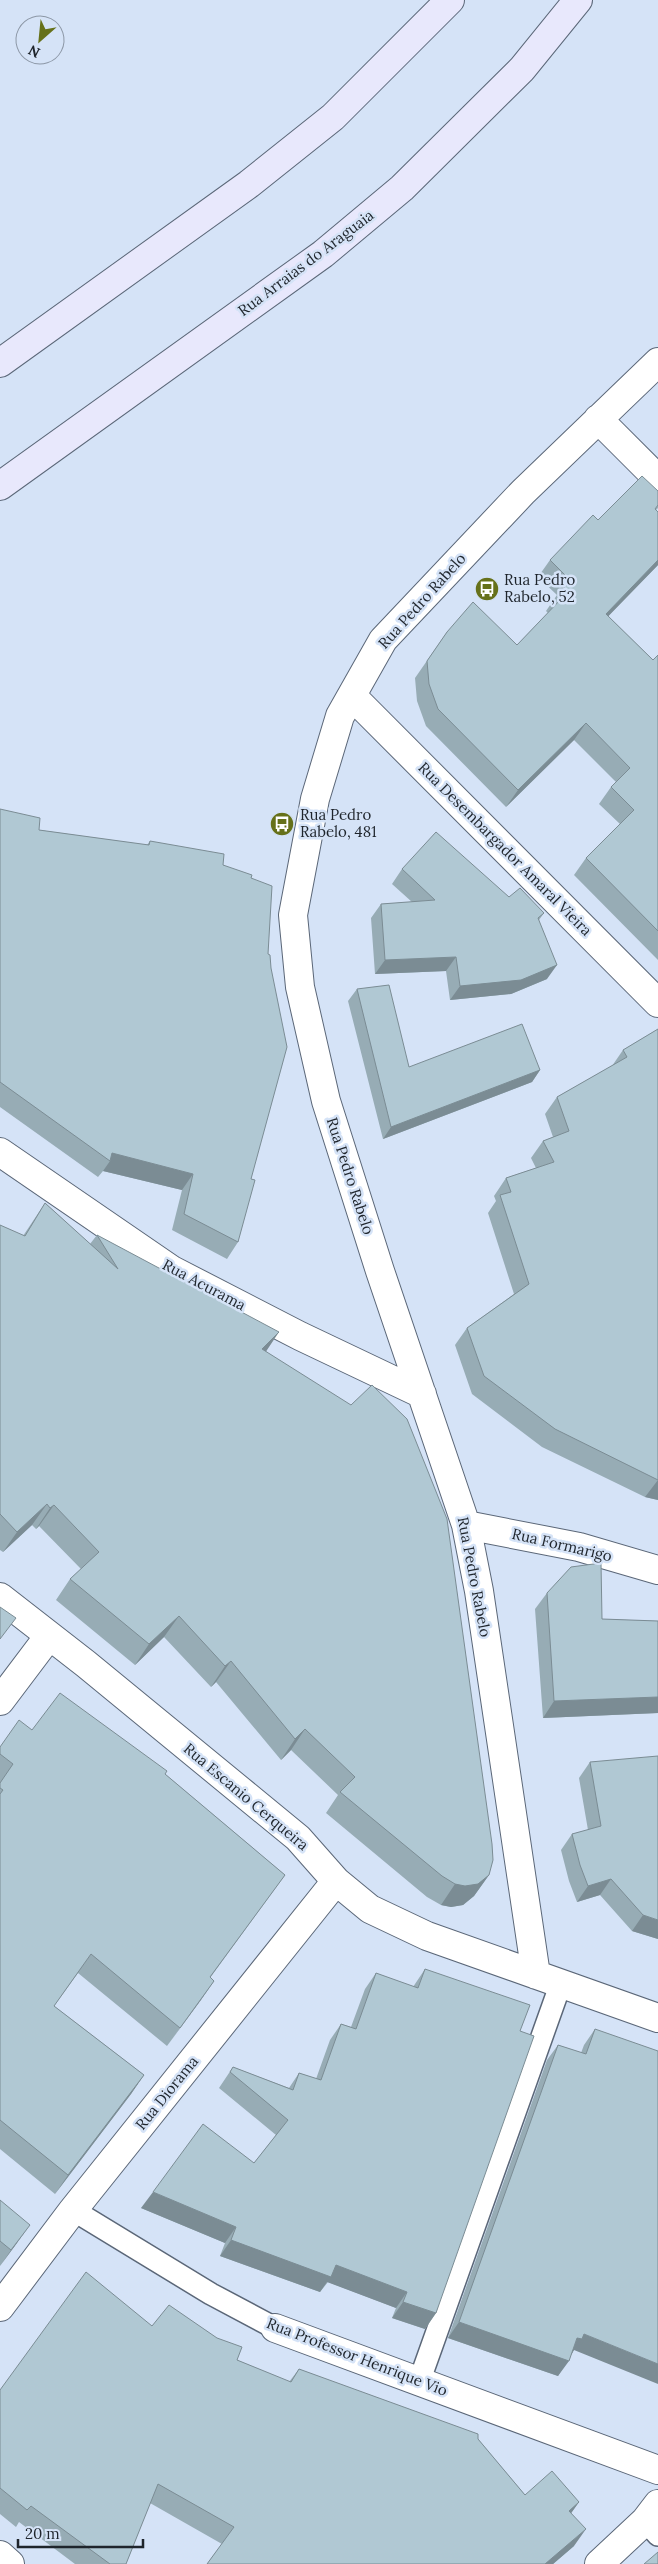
<svg xmlns="http://www.w3.org/2000/svg" width="658" height="2564" font-family="Lora,serif">
<style>
.lines{fill:none;stroke-linecap:round;stroke-linejoin:round}
.service-casing{stroke:#5b6778;stroke-width:24}
.minor-casing{stroke:#5b6778;stroke-width:30}
.secondary-casing{stroke:#5b6778;stroke-width:30}
.service{stroke:#fff;stroke-width:21}
.minor{stroke:#fff;stroke-width:28}
.secondary{stroke:#e8e8fc;stroke-width:28}
.wall{fill:#97acb5}
.shaded-wall{fill:#7b8c94}
.building{fill:#b0c8d3;stroke:#7b8c94}
.labels{text-anchor:middle;stroke-width:5;stroke-linejoin:round;paint-order:stroke}
.street-label{font-size:15px;fill:#1f252c;stroke:#d5e3f7}
.poi-label{font-size:15px;fill:#1f252c;stroke:#d5e3f7;text-anchor:start}
</style>
<rect width="100%" height="100%" fill="#d5e3f7"/>
<g class="lines">
<g class="service-casing">
<path id="service" d="M73,2210L211,2294L275,2328
M419,2382L561,1983
M645,2521L658,2535"/>
</g>
<g class="minor-casing">
<path id="minor" d="M598,419L658,479
M352,696L658,1003
M0,1152L172,1270L300,1336L422,1394
M466,1525L579,1547L658,1570
M0,1597L86,1664L298,1838L336,1881L370,1909L427,1936L658,2018
M0,1701L49,1636
M536,1975L479,1591L466,1525L380,1271L326,1101L300,987L293,915L315,799L340,716L383,640L523,492L658,362
M0,2307L73,2210L336,1881
M275,2328L658,2470
M0,2555L10,2564
M599,2564L645,2521L658,2504"/>
</g>
<g class="secondary-casing">
<path id="secondary" d="M0,363L249,184L333,117L450,0
M0,486L323,254L402,188L522,69L578,0"/>
</g>
<use href="#service" class="service"/>
<use href="#minor" class="minor"/>
<use href="#secondary" class="secondary"/>
</g>
<path class="wall" d="M658,491V508L656,510L658,565L608,616L653,660L658,655V960L574,875L586,858L620,824L599,804L611,787L616,782L574,740L506,807L426,726L417,701L415,678L447,632L517,645L548,613L546,611L557,595L538,577L550,560L598,520Z
M0,809L39,830L147,845L150,841L223,865L251,878V1179L238,1242L227,1259L172,1230L182,1190L103,1171L98,1177L0,1107Z
M402,869L509,897L544,913L539,920L547,979L511,994L450,1000L446,971L375,974L371,918L381,904L412,902L392,884Z
M357,989L409,1067L540,1070L532,1082L383,1139L348,1001Z
M658,1029V1500L645,1497L542,1447L472,1394L455,1345L467,1328L514,1294L488,1213L496,1201L494,1196L506,1178L536,1168L531,1158L543,1141L553,1137L545,1114L557,1097L612,1066L623,1050Z
M45,1203L90,1244L97,1235L266,1351L489,1875L474,1896L463,1905L451,1907L441,1905L427,1897L326,1813L338,1795L291,1750L281,1760L216,1682L211,1687L164,1637L135,1665L56,1600L70,1579L81,1569L39,1526L36,1529L32,1525L3,1552L0,1550V1225L23,1236Z
M547,1593L602,1619L658,1621V1713L543,1718L535,1609Z
M32,1730L165,1774L285,1875L210,1978L214,1981L167,2046L78,1973L54,2006L144,2075L131,2094L55,2194L0,2149V1747Z
M590,1762L658,1939L632,1931L600,1895L577,1902L569,1881L561,1850L572,1834L588,1830L579,1778Z
M425,1969L520,2031L436,2313L425,2329L392,2318L396,2308L328,2282L320,2292L220,2256L225,2243L141,2208L254,2163L276,2135L219,2088L233,2067L289,2088L299,2073L316,2079L330,2040L341,2024L351,2027L365,1989L376,1973L413,1987Z
M595,2029L574,2350L558,2376L448,2338L547,2060L558,2045L581,2053L584,2045Z
M0,2200L17,2243L0,2266Z
M152,2326L237,2360L289,2382L299,2369L478,2439L525,2495L579,2502L571,2513L574,2546L553,2564H207L222,2544L150,2503L126,2564H75L19,2522L16,2527L0,2514V2390Z"/>
<path class="shaded-wall" d="M658,560V565L594,631L606,614Z
M586,723L574,740L506,807L518,790Z
M456,957L446,971L375,974L385,960Z
M557,965L547,979L511,994L450,1000L460,986Z
M540,1070L532,1082L383,1139L391,1127Z
M112,1153L193,1174L182,1190L103,1171L110,1161Z
M279,1332L265,1353L262,1349Z
M658,1480V1500L645,1497Z
M47,1504L32,1525L3,1552L17,1532Z
M54,1505L39,1526L36,1529L50,1508Z
M179,1616L164,1637L135,1665L149,1644Z
M231,1661L216,1682L211,1687L225,1666Z
M658,1697V1713L543,1718L554,1701Z
M305,1729L291,1750L281,1760L295,1739Z
M489,1875L474,1896L463,1905L451,1907L441,1905L455,1884Z
M611,1879L600,1895L577,1902L588,1886Z
M643,1915L658,1920V1939L632,1931Z
M214,1981L201,2000L167,2046L180,2028Z
M144,2075L131,2094L55,2194L68,2175Z
M153,2192L236,2227L225,2243L141,2208Z
M30,2225L17,2243L0,2266L11,2250Z
M231,2240L336,2265L407,2292L396,2308L327,2282L320,2292L220,2256Z
M403,2302L436,2313L425,2329L392,2318Z
M459,2322L569,2361L558,2376L448,2338Z
M584,2334L658,2364V2384L574,2350L571,2355L577,2338Z
M579,2502L567,2519L569,2511Z
M586,2529L574,2546L553,2564H545Z"/>
<path class="building" d="M642,476L658,491V505L655,509L658,512V560L606,614L653,660L658,655V931L586,858L634,810L611,787L630,768L586,723L518,790L438,709L429,684L427,661L447,632L473,602L517,645L562,598L558,594L571,581L550,560L593,515L598,520Z
M0,809L40,818L39,830L149,845L150,841L224,854L223,865L252,875L251,878L272,886L268,954L270,955L271,968L287,1047L251,1179L255,1180L238,1242L184,1214L193,1174L112,1153L110,1161L0,1082Z
M436,832L509,897L520,888L544,913L538,918L557,965L521,980L460,986L456,957L385,960L381,904L435,900L402,869Z
M389,985L409,1067L522,1024L540,1070L391,1127L357,989Z
M658,1029V1480L555,1429L484,1376L467,1328L529,1284L500,1195L511,1192L506,1178L554,1162L543,1141L569,1131L557,1097L627,1057L623,1050Z
M45,1203L118,1269L97,1235L279,1332L262,1349L351,1405L372,1385L407,1419L447,1519L492,1844L493,1860L489,1875L478,1884L465,1886L455,1884L442,1876L340,1792L355,1777L305,1729L295,1739L231,1661L225,1666L179,1616L149,1644L70,1579L99,1552L54,1505L50,1508L47,1504L17,1532L0,1514V1225L25,1236Z
M601,1563L602,1619L658,1621V1697L554,1701L547,1593L571,1567Z
M0,1607L16,1618L0,1639Z
M60,1693L167,1771L165,1774L285,1875L210,1977L214,1981L180,2028L91,1954L54,2006L144,2075L68,2175L0,2120V1794L3,1790L0,1788V1783L13,1764L0,1754V1747L19,1720L32,1730Z
M658,1756V1920L643,1915L611,1879L588,1886L580,1865L572,1834L601,1826L590,1762Z
M425,1969L530,2005L520,2031L534,2036L436,2313L403,2302L407,2292L336,2265L331,2277L231,2240L236,2227L153,2192L203,2124L254,2163L288,2120L230,2072L233,2067L293,2090L299,2073L321,2080L341,2024L356,2029L376,1973L418,1988Z
M595,2029L658,2051V2364L584,2334L582,2339L577,2338L569,2361L459,2322L558,2045L586,2054Z
M0,2200L30,2225L11,2250L0,2241Z
M86,2272L152,2326L169,2305L217,2338L242,2347L237,2360L291,2382L299,2369L478,2434V2439L525,2495L552,2471L579,2502L569,2511L586,2529L545,2564H207L234,2527L158,2484L126,2564H110L31,2506L27,2510L0,2488V2390Z
M658,2552V2564H644Z"/>
<defs>
<g id="bus-disc" transform="scale(1.25)"><circle r="9.5" fill="#66711a" stroke="#d5e3f7"/><path d="M-5-6H5V4H4V6H2V4H-2V6H-4V4H-5ZM-3.5-4V0h7V-4ZM-3.5 1.2v1.5H-2V1.2ZM2 1.2v1.5H3.5V1.2Z" fill="#fff"/></g>
</defs>
<g fill-rule="evenodd">
<use href="#bus-disc" x="487" y="589"/>
<use href="#bus-disc" x="282" y="824"/>
</g>
<g class="labels">
<g class="street-label">
<text transform="translate(306 263) rotate(-37)" y="5">Rua Arraias do Araguaia</text>
<text transform="translate(422 601) rotate(-48)" y="5">Rua Pedro Rabelo</text>
<text transform="translate(505 849) rotate(45)" y="5">Rua Desembargador Amaral Vieira</text>
<text transform="translate(350 1176) rotate(72)" y="5">Rua Pedro Rabelo</text>
<text transform="translate(204 1285) rotate(28)" y="5">Rua Acurama</text>
<text transform="translate(562 1545) rotate(13)" y="5">Rua Formarigo</text>
<text transform="translate(474 1577) rotate(79)" y="5">Rua Pedro Rabelo</text>
<text transform="translate(246 1797) rotate(40)" y="5">Rua Escanio Cerqueira</text>
<text transform="translate(167 2093) rotate(-51)" y="5">Rua Diorama</text>
<text transform="translate(357 2357) rotate(21)" y="5">Rua Professor Henrique Vio</text>
</g>
<g class="poi-label">
<text x="504" y="585">Rua Pedro<tspan x="504" dy="17">Rabelo, 52</tspan></text>
<text x="300" y="820">Rua Pedro<tspan x="300" dy="17">Rabelo, 481</tspan></text>
</g>
</g>
<g transform="translate(40 40) rotate(207)"><circle r="24" fill="#d5e3f7" stroke="#8c97a6"/>
<path d="M0-4L9 19L0 12L-9 19Z" fill="#66711a"/>
<text y="-8" font-size="14" font-weight="bold" text-anchor="middle" fill="#1f252c">N</text>
</g>
<path d="M18 2539v8h125v-8" fill="none" stroke="#1f252c" stroke-width="2.5"/>
<text x="25" y="2539" font-size="15" fill="#1f252c" stroke="#d5e3f7" stroke-width="4" paint-order="stroke">20 m</text>
</svg>
